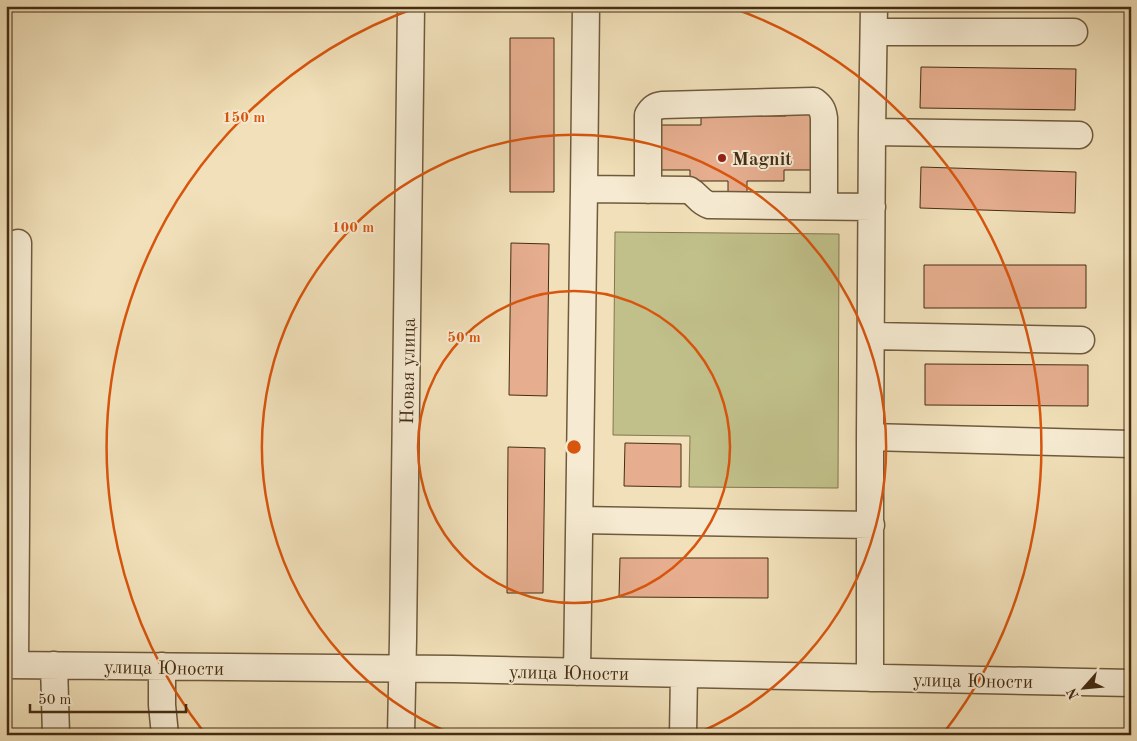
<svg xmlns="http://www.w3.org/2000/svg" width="1137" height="741" font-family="'Old Standard TT',serif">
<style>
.green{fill:#c1c08a;stroke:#83764e}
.building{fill:#e6ae8f;stroke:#452d13}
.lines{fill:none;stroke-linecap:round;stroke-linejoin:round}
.minor-casing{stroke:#705a3c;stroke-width:29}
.minor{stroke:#f6ebd2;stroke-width:26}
.ring{fill:none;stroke:#d8550d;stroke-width:2.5}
.poi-dot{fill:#8f2418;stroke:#f6ebd2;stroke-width:2}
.labels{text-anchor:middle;stroke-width:4;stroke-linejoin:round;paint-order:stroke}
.poi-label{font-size:19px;font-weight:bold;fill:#452d13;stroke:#f6ebd2;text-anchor:start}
.street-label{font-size:19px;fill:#452d13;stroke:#f6ebd2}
.centre{fill:#d8550d;stroke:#f6ebd2;stroke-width:2.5}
.ring-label{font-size:15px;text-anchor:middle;font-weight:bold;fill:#d8550d;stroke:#f6ebd2;stroke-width:4;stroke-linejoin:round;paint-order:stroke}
</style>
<rect width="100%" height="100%" fill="#f1e0b9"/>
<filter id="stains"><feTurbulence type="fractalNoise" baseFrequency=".004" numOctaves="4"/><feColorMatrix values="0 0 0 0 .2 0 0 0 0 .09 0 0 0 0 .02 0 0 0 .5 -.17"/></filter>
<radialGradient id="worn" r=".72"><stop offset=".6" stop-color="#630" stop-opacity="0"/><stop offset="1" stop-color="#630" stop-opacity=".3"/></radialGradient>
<path class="green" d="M615,232L839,234L838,488L689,487L690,436L613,435Z"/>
<path class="building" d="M633,6H798V11L633,10Z
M919,6H1072V8L919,7Z
M510,38H554V192H510Z
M921,67L1076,69L1075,110L920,108Z
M786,112H814L815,170H784V181H747V192H728V181H690V170H658V125H701V116H786Z
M921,167L1076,172L1075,213L920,208Z
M511,243L549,244L547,396L509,395Z
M924,265H1086V308H924Z
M925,364L1088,365V406L925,405Z
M625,443L681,444V487L624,486Z
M508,447L545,448L543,593H507Z
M620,558H768V598L619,597Z"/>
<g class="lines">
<g class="minor-casing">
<path id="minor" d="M874,32H1074
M872,132L1079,135
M584,189L689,190C698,195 699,202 709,205L872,207
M648,190V115C652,108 655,106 663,105L814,101C821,106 823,110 824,118V206
M871,336L1081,340
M870,437L1131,444
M580,520L871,525
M6,665L453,669L1131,683
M15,665L18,243
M54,665L56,735
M162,666V705L165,735
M577,672L584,189L586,6
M870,678V437L872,132L874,6
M401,735L403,639L411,6
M683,735L684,674"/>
</g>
<use href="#minor" class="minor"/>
</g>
<g class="ring">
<circle cx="574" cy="447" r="156"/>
<path d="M452 734A312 312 0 1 1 696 734"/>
<path d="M206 735A467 467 0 0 1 418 7M730 7A467 467 0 0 1 942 735"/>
</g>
<circle class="poi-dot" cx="722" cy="158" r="5"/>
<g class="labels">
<g class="poi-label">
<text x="732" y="165">Magnit</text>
</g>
<g class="street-label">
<text transform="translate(407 371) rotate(-89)" y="7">Новая улица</text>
<text transform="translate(164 667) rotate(1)" y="7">улица Юности</text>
<text transform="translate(569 672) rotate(1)" y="7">улица Юности</text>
<text transform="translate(973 680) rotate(1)" y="7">улица Юности</text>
</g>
</g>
<circle cx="574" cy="447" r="8" class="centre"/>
<g class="ring-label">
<text x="244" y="122">150 m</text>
<text x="353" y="232">100 m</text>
<text x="464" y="342">50 m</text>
</g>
<rect width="1137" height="741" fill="none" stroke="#f1e0b9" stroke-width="25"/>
<rect x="8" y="8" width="1122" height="726" fill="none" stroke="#452d13" stroke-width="2.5"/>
<rect x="12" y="12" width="1112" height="716" fill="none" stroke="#452d13"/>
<g transform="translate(1084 688) rotate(243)" stroke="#f6ebd2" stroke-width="4" paint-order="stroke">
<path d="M0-4L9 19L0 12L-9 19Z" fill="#452d13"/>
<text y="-8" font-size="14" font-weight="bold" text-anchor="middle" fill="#452d13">N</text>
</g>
<path d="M30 704v8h156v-8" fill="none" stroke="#452d13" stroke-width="2.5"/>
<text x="38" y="704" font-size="15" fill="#452d13" stroke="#f6ebd2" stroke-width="4" paint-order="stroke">50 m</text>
<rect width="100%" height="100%" filter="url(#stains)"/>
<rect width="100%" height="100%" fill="url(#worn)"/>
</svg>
